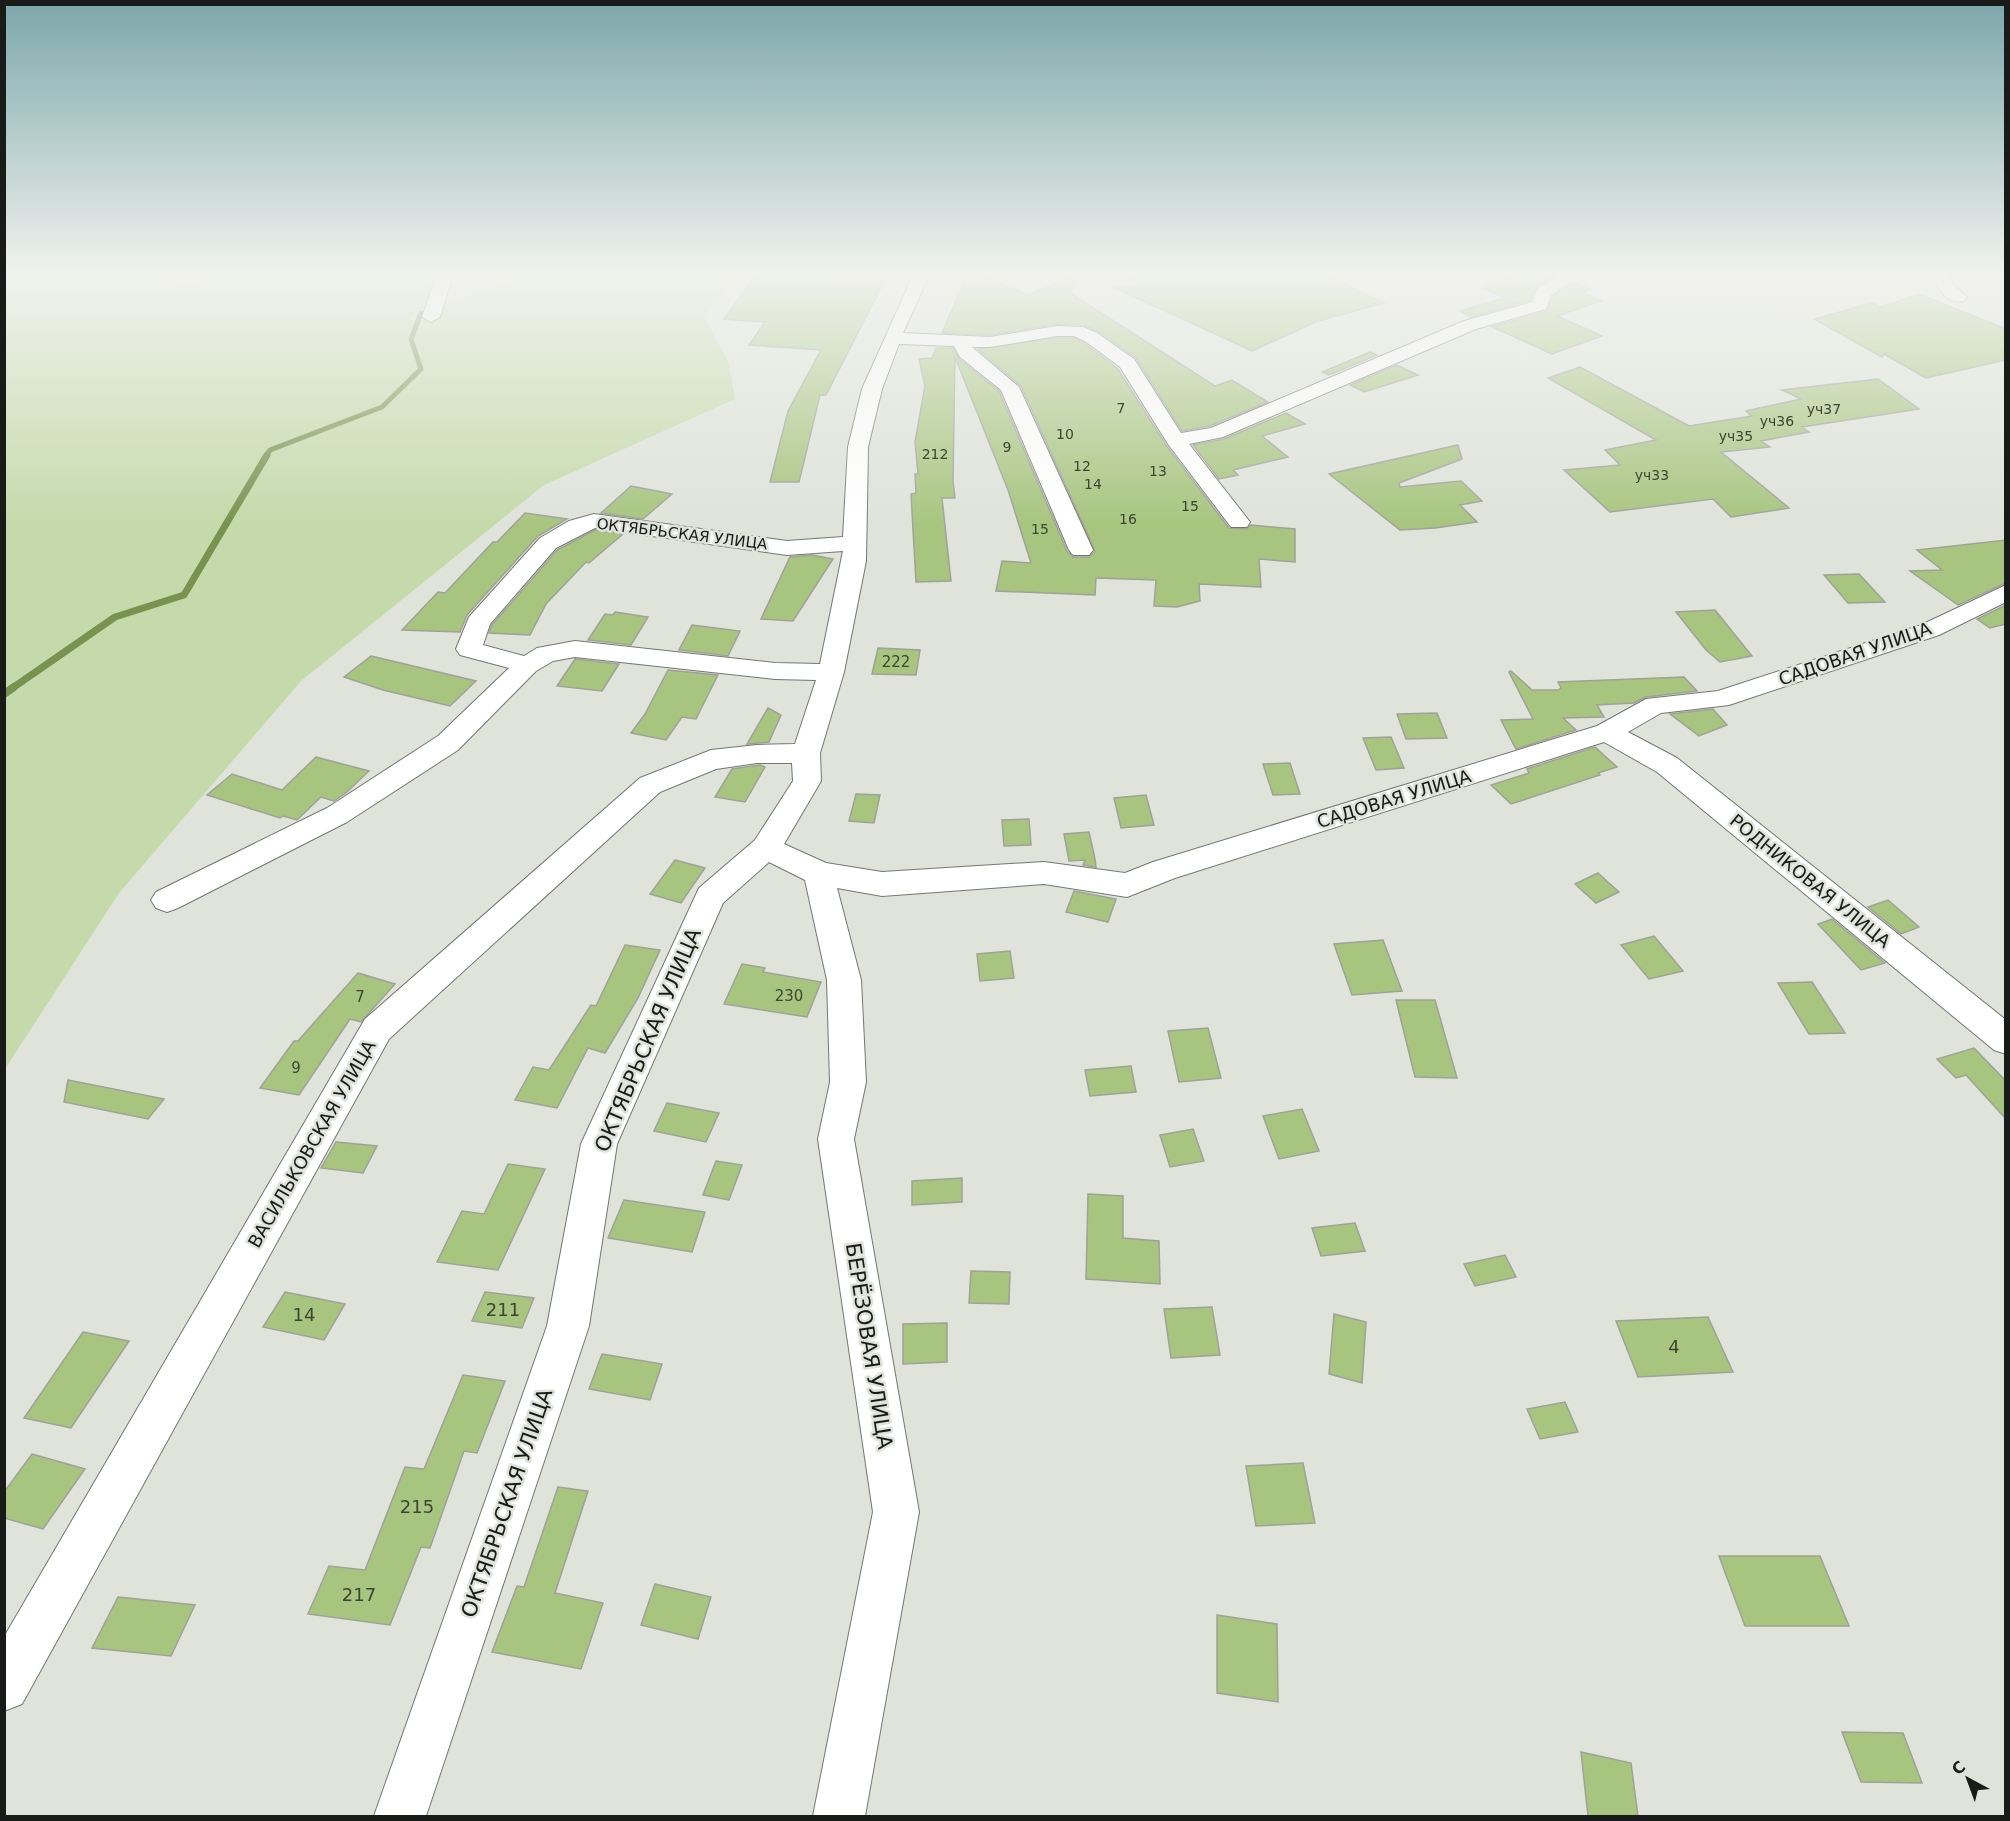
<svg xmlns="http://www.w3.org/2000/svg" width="2010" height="1821" font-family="'DejaVu Sans',sans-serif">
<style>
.green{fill:#c4daaa}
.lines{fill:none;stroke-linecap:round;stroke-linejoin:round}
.stream-far2{stroke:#77934f;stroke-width:5}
.stream-far1{stroke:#77934f;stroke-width:7}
.stream{stroke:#77934f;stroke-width:8}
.building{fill:#a7c57f;stroke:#9ea299;stroke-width:1.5}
.street-casing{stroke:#747870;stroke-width:2}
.street{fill:#fff;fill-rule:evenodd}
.labels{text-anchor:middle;stroke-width:5;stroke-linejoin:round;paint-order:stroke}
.far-number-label{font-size:14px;fill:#3c4632}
.far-street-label{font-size:15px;fill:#191b18;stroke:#dfe3da}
.number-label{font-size:15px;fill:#3c4632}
.street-label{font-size:18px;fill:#191b18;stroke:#dfe3da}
.near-number-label{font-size:18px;fill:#3c4632}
.near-street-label{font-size:21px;fill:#191b18;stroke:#dfe3da}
</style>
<rect width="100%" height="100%" fill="#dfe3da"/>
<path class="green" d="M5,271H112L131,278L195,283L246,271H438L423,307L408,320H433L446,303L500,285L527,271H742L704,316L728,361L735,399L544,485L301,681L119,893L5,1069Z"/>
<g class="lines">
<path class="stream-far2" d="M266,456L270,450L382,407L421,369L411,339L421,313"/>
<path class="stream-far1" d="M11,689L115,617L184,595L267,455"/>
<path class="stream" d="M4,694L14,687"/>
</g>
<path class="building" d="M759,271L887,276L826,395H820L799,482H770L788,411L821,350L749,345L765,322L724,319Z
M1109,271H1316L1384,303L1318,321L1252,351L1111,286H1143Z
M1522,271H1540L1554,276L1536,287L1530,300L1471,317L1460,311L1505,298L1484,288Z
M1082,272L1070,293L1215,386L1232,380L1268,402L1210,426L1182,431L1136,358L1098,331L1084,325L1057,324L990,335L942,333L967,275L979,276L1028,295Z
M1573,283L1590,289L1583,293L1601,301L1557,316L1602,336L1552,354L1492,327L1547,311L1553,296Z
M1919,294L2006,329V360L1926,378L1884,354L1882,357L1814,319L1872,303L1881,307Z
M1057,338H1074L1084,343L1118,369L1166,445L1229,528L1247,529L1251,525L1295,529V562L1259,559L1261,587L1199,584L1200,601L1177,607L1154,606L1156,580L1096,578L1095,595L996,591L1002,561L1031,563L1008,490L955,357L953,481L955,498H942L951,581L916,582L911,494L916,493L915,474H918L915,442L925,386L919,359L932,358L936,348H953L959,359L999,391L1067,551L1073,557H1089L1095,551L1021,386L978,349Z
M1370,352L1377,355L1329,375L1322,372Z
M1397,365L1418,375L1364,392L1350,385Z
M1580,367L1689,426L1752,416L1746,411L1801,399L1782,390L1878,379L1919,409L1802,427L1809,432L1761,441L1770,447L1721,452L1789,508L1731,517L1713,499L1610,512L1564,470L1620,465L1605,450L1656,440L1548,378Z
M1286,413L1305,424L1262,436L1288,457L1233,470L1238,475L1219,479L1193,445L1224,439Z
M1458,445L1462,459L1399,483L1400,487L1461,481L1482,501L1460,505L1477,522L1435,528L1400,530L1329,474Z
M631,486L672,494L643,519L601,513Z
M525,513L567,519L538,536L467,615L460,632L402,630L438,592L445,593L493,542H497Z
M595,530L623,534L589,563L586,562L546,604L530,635L489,633L492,625L557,550Z
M2006,540V583L1958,605L1910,571L1942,570L1917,550Z
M812,555L833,559L793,621L761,619L790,557Z
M1859,574L1885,602L1848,603L1824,575Z
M2006,605V624L1990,628L1977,619Z
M1715,610L1752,656L1720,662L1706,650L1676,612Z
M615,612L648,617L631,645L588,640L605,614L613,615Z
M692,625L740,631L728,656L679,650Z
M878,648L920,650L916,675L872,674Z
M371,656L476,681L450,706L383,690L344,677Z
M575,659L619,664L602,691L557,686Z
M668,670L718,675L696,719L682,717L666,740L631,733L645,714Z
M1511,671L1532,690H1558L1561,688L1558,682L1684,677L1697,691L1646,697L1634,703L1597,705L1604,717L1563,718L1576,730L1516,749L1501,720L1533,719L1509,672Z
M768,708L781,715L769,742L747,744Z
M1713,709L1727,725L1699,736L1670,714Z
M1437,713L1447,738L1406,739L1397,714Z
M1391,737L1404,768L1376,770L1363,738Z
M1595,747L1617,767L1598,773L1600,775L1511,804L1491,785L1529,773L1527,769Z
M316,757L369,771L347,792L334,801L321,797L297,820L283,816L280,818L207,795L232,774L282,790Z
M1290,763L1300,794L1273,795L1263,764Z
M760,765L765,767L745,802L715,797L732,769Z
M856,794L880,795L874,823L849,821Z
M1146,795L1154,825L1121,828L1114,798Z
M1029,819L1031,845L1004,846L1002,820Z
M1089,832L1095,859L1096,867L1083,865L1085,860L1069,861L1064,834Z
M675,860L705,868L681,903L650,894Z
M1598,873L1619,892L1596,903L1575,884Z
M1074,891L1116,899L1108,922L1066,912Z
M1888,900L1919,927L1901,934L1868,907Z
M1832,919L1885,963L1861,970L1818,924Z
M1654,936L1683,971L1649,979L1621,945Z
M1383,940L1402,991L1352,995L1334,944Z
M625,945L660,950L638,998L605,1053L588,1048L557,1108L515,1100L533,1067L549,1070L591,1005L596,1006Z
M1010,951L1014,978L980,981L977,954Z
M742,964L765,968L763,972L821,982L807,1017L724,1004Z
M358,973L395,984L361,1022L350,1019L299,1095L260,1088L294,1041H298Z
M1812,982L1845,1033L1809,1034L1778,983Z
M1396,1000H1435L1457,1078L1415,1077Z
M1208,1028L1221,1078L1179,1082L1168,1031Z
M1974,1048L2006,1081V1119L1966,1075L1956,1078L1937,1059Z
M1131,1066L1136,1092L1090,1096L1085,1070Z
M68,1080L164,1099L148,1119L64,1102Z
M667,1103L719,1113L706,1142L654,1131Z
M1302,1109L1319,1151L1279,1159L1263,1116Z
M1193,1129L1204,1161L1170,1167L1160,1135Z
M336,1142L377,1146L363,1173L321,1168Z
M716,1161L742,1165L729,1200L703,1195Z
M508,1164L545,1169L498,1270L437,1262L462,1211L484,1214Z
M962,1178V1202L912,1205V1181Z
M1088,1194L1123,1196V1238L1159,1241L1160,1284L1086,1279Z
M624,1200L705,1212L692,1252L608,1238Z
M1355,1223L1365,1251L1321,1256L1312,1228Z
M1505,1255L1516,1277L1475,1286L1464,1264Z
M971,1271L1010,1272L1009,1304L969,1303Z
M285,1292L345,1304L324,1340L263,1327Z
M485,1292L534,1298L522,1328L472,1321Z
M1212,1307L1220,1355L1171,1358L1164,1309Z
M1334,1314L1366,1322L1362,1383L1329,1374Z
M1708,1317L1733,1372L1638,1377L1616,1321Z
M947,1323V1362L903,1364V1324Z
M83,1332L129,1341L71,1428L24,1418Z
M602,1354L662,1364L650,1400L589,1389Z
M463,1375L505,1381L477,1453L464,1451L430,1548L421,1547L390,1625L308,1614L329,1566L365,1570L405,1467L424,1469Z
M1565,1402L1578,1432L1540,1439L1527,1409Z
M32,1454L85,1469L43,1529L4,1518V1492Z
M1303,1463L1315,1523L1256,1526L1246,1466Z
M558,1487L588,1491L555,1593L603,1603L581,1669L492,1652L517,1586L524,1587Z
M1719,1556H1820L1849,1626H1745Z
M655,1584L711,1597L698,1639L641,1625Z
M118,1597L195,1605L171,1656L92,1648Z
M1217,1615L1277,1624L1278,1702L1217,1693Z
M1842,1732L1903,1733L1922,1783L1861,1782Z
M1581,1752L1631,1763L1638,1816H1588Z"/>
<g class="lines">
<g class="street-casing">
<path id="street" d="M438,271H454L440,317L431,322L422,317Z
M915,271H931L903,333L990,337L1057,326L1083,327L1097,333L1134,359L1181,433L1211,428L1464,321L1532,302L1537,289L1567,271H1587L1551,295L1546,309L1476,329L1223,437L1189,444L1250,522L1247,527H1231L1168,444L1120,367L1085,341L1074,336H1057L990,347H972L1019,387L1093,550L1089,555H1073L1069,550L1001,390L960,357L954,346L899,344L882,389L868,447L866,561L844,672L820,753L821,781L784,844L826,863L882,872L1044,862L1125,873L1153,862L1597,726L1646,699L1718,691L1921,625L2006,585V602L1939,635L1729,705L1661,713L1628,732L1677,758L2006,1020V1054L1994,1050L1657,772L1604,742L1175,878L1127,897L1044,884L882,896L837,888L861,980L866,1082L854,1139L919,1512L865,1816H813L873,1512L818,1139L830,1082L827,980L805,880L769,862L723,903L617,1144L589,1326L426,1816H374L547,1326L581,1144L699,888L755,840L793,781L792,763H757L716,769L660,792L389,1039L22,1704L4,1711V1637L365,1019L640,778L711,750L757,745L795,744L816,680L775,679L575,657L553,661L536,671L458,750L347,822L178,908L167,912L156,908L151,900L156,892L327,808L438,736L509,668L460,655L456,649L469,617L540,538L569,521L594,514L787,541L843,537L848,447L862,389ZM595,528L787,555L843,551L820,664L775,663L575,641L537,648L524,656L483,645L490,624L556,548Z
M1930,271H1946L1953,285L1967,297L1964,301C1945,305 1936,286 1930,271Z"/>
</g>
<use href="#street" class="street"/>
</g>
<linearGradient id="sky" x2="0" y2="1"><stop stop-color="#7ba7ab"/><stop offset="0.52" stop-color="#f1f2ee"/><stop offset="1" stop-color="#f1f2ee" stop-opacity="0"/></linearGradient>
<rect width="2010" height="526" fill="url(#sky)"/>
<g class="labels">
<g class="far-number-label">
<text x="1121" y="413">7</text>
<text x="1824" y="414">уч37</text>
<text x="1777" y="426">уч36</text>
<text x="1065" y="439">10</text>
<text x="1736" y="441">уч35</text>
<text x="1007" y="452">9</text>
<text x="935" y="459">212</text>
<text x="1082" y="471">12</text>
<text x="1158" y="476">13</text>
<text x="1652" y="480">уч33</text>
<text x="1093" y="489">14</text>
<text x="1190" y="511">15</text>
<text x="1128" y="524">16</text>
<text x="1040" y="534">15</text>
</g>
<g class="far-street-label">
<text transform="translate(682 534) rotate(7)" y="5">ОКТЯБРЬСКАЯ УЛИЦА</text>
</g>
<g class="number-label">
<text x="896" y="667">222</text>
<text x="789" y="1001">230</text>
<text x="360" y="1002">7</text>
<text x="296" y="1073">9</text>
</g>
<g class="street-label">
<text transform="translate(1855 654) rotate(-19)" y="6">САДОВАЯ УЛИЦА</text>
<text transform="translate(1394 799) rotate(-17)" y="6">САДОВАЯ УЛИЦА</text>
<text transform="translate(1810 881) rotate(39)" y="6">РОДНИКОВАЯ УЛИЦА</text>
<text transform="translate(312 1144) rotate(-60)" y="6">ВАСИЛЬКОВСКАЯ УЛИЦА</text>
</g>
<g class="near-number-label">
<text x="503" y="1316">211</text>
<text x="304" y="1321">14</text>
<text x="1674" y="1353">4</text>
<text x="417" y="1513">215</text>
<text x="359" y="1601">217</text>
</g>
<g class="near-street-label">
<text transform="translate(648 1040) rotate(-67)" y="7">ОКТЯБРЬСКАЯ УЛИЦА</text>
<text transform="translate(869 1346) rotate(81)" y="7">БЕРЁЗОВАЯ УЛИЦА</text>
<text transform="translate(507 1503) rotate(-71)" y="7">ОКТЯБРЬСКАЯ УЛИЦА</text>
</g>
</g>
<rect width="2010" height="1821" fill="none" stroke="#191b18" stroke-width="12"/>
<g transform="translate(1968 1779) rotate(319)" stroke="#dfe3da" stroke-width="4.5" paint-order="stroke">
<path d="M0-4.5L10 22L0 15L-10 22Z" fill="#191b18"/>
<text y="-9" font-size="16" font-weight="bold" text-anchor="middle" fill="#191b18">С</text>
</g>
</svg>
